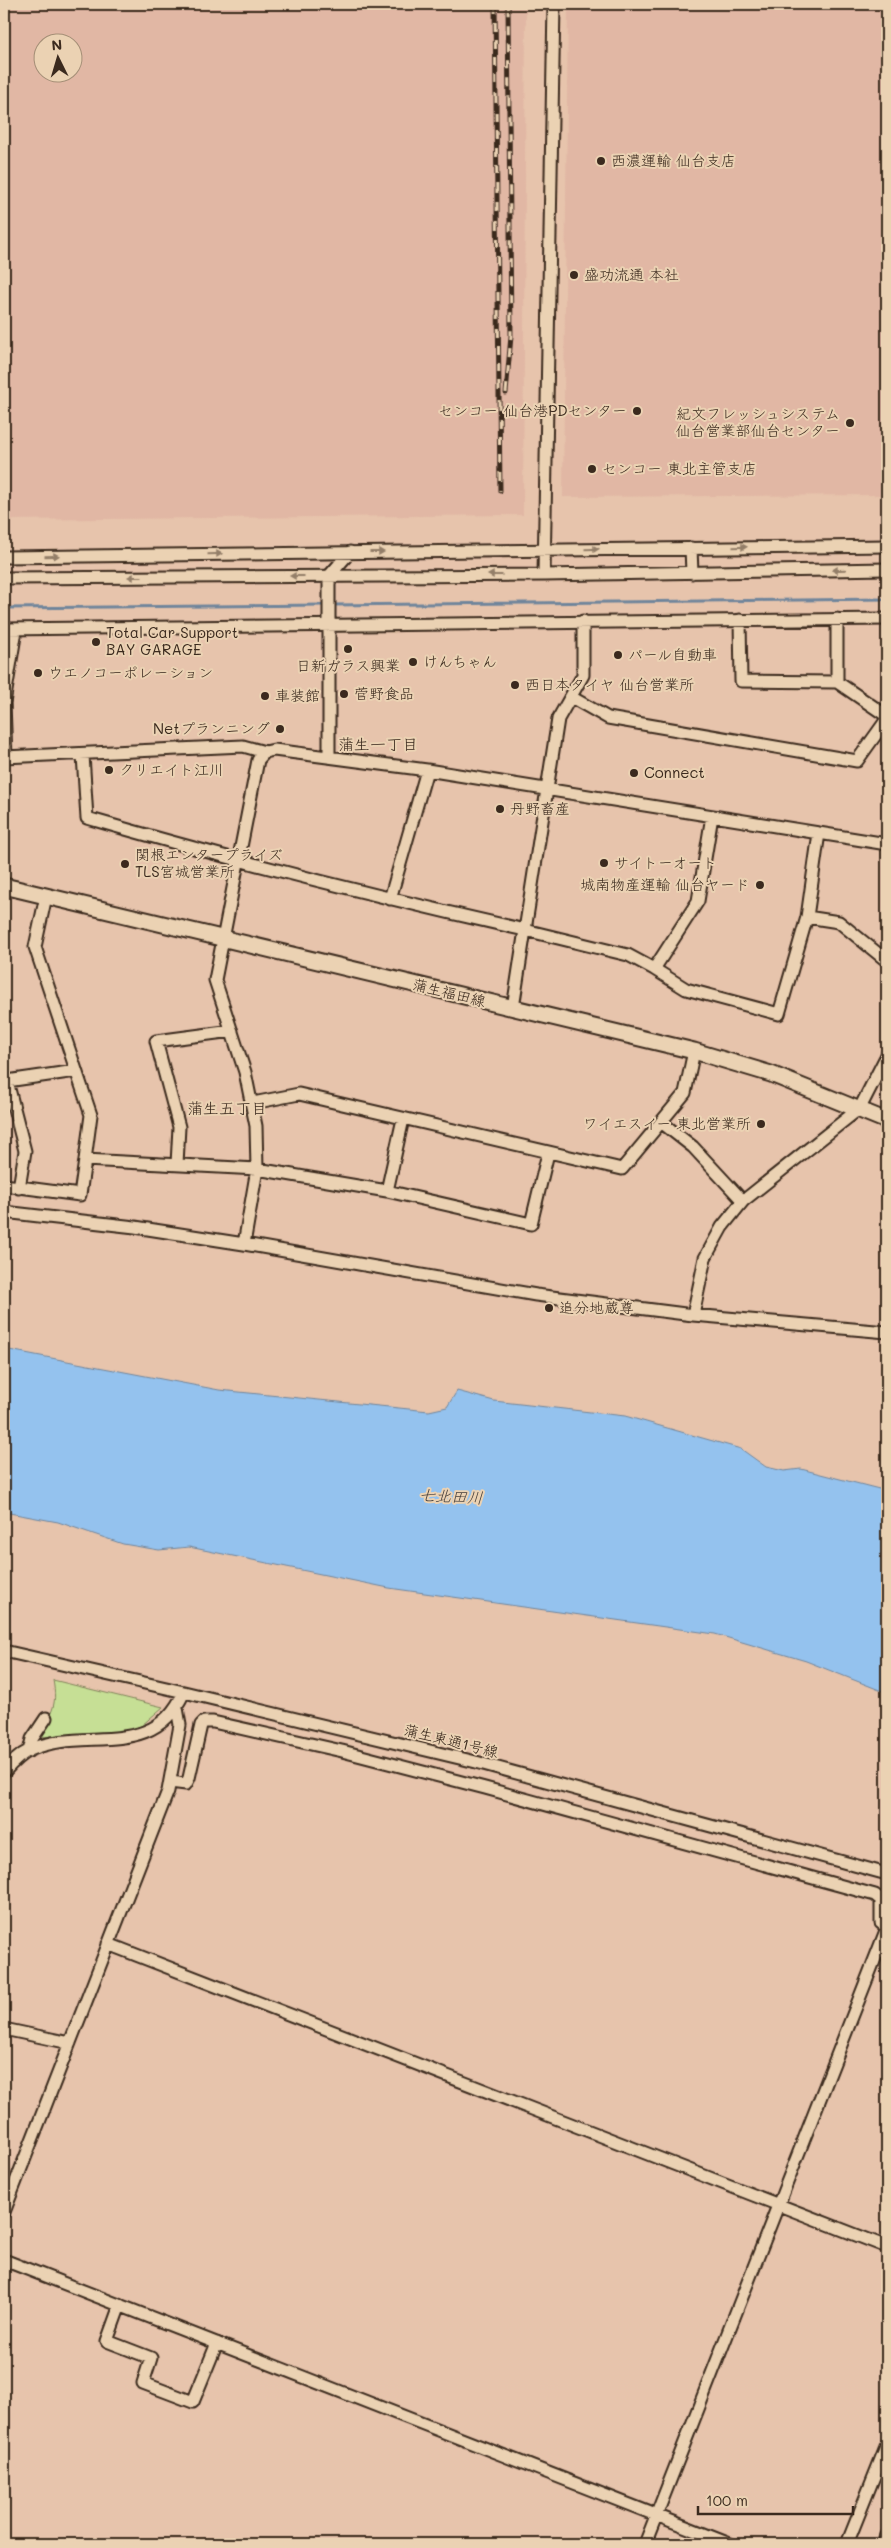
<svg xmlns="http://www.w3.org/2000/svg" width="891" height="2548" font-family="Mali,'Klee One',sans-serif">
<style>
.built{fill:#e1b7a4;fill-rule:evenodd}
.green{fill:#c6df95;stroke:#80845a}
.water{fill:#94c2ee;stroke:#70859b}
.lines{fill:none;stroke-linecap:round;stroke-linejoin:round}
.stream{stroke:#70859b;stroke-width:3}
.minor-casing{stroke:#3b2a1e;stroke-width:15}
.major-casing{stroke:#3b2a1e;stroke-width:19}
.minor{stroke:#ebd2b3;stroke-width:11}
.major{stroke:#ebd2b3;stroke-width:15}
.rail-casing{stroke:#3b2a1e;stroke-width:5}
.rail{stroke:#ebd2b3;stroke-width:3;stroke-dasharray:9;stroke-linecap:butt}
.oneway{fill:#937e68}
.poi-dot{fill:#3b2a1e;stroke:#ebd2b3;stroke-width:2}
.labels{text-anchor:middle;stroke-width:4;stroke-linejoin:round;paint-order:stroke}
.poi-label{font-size:15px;fill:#3b2a1e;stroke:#ebd2b3;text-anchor:start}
.street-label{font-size:15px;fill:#3b2a1e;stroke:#ebd2b3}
.neighbourhood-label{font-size:16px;fill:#3b2a1e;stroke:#ebd2b3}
.water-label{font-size:16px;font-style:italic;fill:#48413d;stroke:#ebd2b3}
</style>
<rect width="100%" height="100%" fill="#e7c4ac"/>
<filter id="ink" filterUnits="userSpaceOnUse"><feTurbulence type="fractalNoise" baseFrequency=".02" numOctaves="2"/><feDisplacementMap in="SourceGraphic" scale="10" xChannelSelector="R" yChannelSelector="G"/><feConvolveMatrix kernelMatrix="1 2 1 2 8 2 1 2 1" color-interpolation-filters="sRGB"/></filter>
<g filter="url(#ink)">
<path class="built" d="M4,4H526L523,515L4,520ZM42,42H72V72H42Z
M568,4H887V495L563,497Z"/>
<path class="green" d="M53,1680L163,1707L141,1726L120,1733L37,1737C51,1713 58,1708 53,1680Z"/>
<path class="water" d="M4,1349L219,1390L429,1411L447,1407L457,1391L494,1401L625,1416L741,1449L766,1467L784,1471L801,1469L887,1491V1693L806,1661L715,1634L389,1588L189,1547L159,1550L123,1544L58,1522L4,1512Z"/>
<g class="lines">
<path class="stream" d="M332,605L887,599
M4,608L326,605"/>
<g class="minor-casing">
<path id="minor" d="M691,548L692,573
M4,557L887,546
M544,575L554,4
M4,578L544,575L887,569
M837,619V682
M740,620L741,681L837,682L887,716
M4,629L887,619
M571,697L608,718L857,761L887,719
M83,755L87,818C232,860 378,897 525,930L558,719L583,675V621
M4,757L243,746L265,752
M6,757L4,703L16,630
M329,757V576L350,552
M712,816L698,901L654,969L686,989L779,1014L807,917L819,833
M46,896L35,947L91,1115L85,1160
M390,899L427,770
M807,917L839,922L887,961
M513,1008L525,930L628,955L654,969
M253,1103L299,1094L622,1169L661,1122L693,1147L743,1201
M661,1122L685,1093L694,1051
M177,1164L179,1127L156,1041L232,1031
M4,1185L80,1195L85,1160L257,1169L387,1191L531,1224L548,1153
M19,1188L25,1151L7,1081L76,1071
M387,1191L403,1119
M4,1212L135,1227L244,1244L536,1295L693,1315L887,1332
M244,1244L257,1169L256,1126L245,1072L215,980L258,760L265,752L274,750L427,770L887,844
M693,1315L705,1258L722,1227L743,1201L860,1108L887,1055
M4,1651L184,1692L476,1762L887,1874
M29,1751L32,1739L46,1718
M4,1772C11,1764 19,1755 30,1750C85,1725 153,1762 184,1692
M170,1782L186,1784L189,1778L201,1725L204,1722H213L342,1751L485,1788L875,1895L881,1900V1923L887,1927
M108,1944L887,2247
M4,2029L70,2043
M4,2212L168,1791L180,1725L177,1708
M4,2260L730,2544
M120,2305L107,2341L151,2358L143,2383L193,2402L217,2343
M645,2544L887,1928
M847,2544L887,2444
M884,2544L887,2535"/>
</g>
<g class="major-casing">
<path id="major" d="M4,886L694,1051L771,1074L887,1121"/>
</g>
<use href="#minor" class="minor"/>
<use href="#major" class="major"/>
<g class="rail-casing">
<path id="rail" d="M495,4L500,491
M506,393L511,336L508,4"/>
</g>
<use href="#rail" class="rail"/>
</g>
<defs><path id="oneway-solid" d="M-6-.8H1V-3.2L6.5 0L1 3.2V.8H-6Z" transform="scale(1.25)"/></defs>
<g class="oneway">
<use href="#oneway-solid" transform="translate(740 547) rotate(-1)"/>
<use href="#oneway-solid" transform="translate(592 549) rotate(-1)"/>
<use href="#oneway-solid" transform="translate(377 552)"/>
<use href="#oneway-solid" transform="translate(215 554) rotate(-1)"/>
<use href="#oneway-solid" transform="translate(52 556) rotate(-1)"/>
<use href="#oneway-solid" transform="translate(839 570) rotate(179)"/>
<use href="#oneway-solid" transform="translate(495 575) rotate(180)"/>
<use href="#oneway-solid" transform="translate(297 576) rotate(180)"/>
<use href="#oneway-solid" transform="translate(135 577) rotate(180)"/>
</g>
</g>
<g class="poi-dot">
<circle cx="601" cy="161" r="5"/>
<circle cx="574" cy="275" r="5"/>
<circle cx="637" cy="411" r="5"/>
<circle cx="850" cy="423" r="5"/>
<circle cx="592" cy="469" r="5"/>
<circle cx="96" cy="642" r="5"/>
<circle cx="348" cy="649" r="5"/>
<circle cx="618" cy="655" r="5"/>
<circle cx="413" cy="662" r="5"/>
<circle cx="38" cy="673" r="5"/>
<circle cx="515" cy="685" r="5"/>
<circle cx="344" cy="694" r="5"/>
<circle cx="265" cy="696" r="5"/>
<circle cx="280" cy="729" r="5"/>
<circle cx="109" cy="770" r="5"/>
<circle cx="634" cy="773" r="5"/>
<circle cx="500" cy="809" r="5"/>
<circle cx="604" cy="863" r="5"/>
<circle cx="125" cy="864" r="5"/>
<circle cx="760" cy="885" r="5"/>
<circle cx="761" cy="1124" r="5"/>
<circle cx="549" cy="1308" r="5"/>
</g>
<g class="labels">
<g class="poi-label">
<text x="611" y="166">西濃運輸 仙台支店</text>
<text x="584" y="280">盛功流通 本社</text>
<text x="627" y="416" text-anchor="end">センコー 仙台港PDセンター</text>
<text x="840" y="419" text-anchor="end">紀文フレッシュシステム<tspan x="840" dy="17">仙台営業部仙台センター</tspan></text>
<text x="602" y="474">センコー 東北主管支店</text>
<text x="106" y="638">Total Car Support<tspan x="106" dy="17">BAY GARAGE</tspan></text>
<text x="628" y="660">パール自動車</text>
<text x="423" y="667">けんちゃん</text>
<text x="348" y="671" text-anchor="middle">日新ガラス興業</text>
<text x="48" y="678">ウエノコーポレーション</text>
<text x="525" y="690">西日本タイヤ 仙台営業所</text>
<text x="354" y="699">菅野食品</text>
<text x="275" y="701">車装館</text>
<text x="270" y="734" text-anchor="end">Netプランニング</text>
<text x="119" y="775">クリエイト江川</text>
<text x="644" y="778">Connect</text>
<text x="510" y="814">丹野畜産</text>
<text x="135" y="860">関根エンタープライズ<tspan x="135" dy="17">TLS宮城営業所</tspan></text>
<text x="614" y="868">サイトーオート</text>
<text x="750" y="890" text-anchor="end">城南物産運輸 仙台ヤード</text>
<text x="751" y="1129" text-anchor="end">ワイエスイー 東北営業所</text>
<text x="559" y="1313">追分地蔵尊</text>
</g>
<g class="street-label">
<text transform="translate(449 993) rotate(14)" y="5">蒲生福田線</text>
<text transform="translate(451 1741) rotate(14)" y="5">蒲生東通1号線</text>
</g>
<g class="neighbourhood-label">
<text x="378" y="750">蒲生一丁目</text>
<text x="227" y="1114">蒲生五丁目</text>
</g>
<g class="water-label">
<text transform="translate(451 1496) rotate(3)" y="6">七北田川</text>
</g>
</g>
<rect width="891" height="2548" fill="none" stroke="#ebd2b3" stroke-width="20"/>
<rect x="10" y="10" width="871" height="2528" fill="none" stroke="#3b2a1e" stroke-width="2" filter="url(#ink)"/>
<g transform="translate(58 58) rotate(355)"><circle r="24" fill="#ebd2b3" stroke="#a58f77"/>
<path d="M0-4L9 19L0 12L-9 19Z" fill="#3b2a1e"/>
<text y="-8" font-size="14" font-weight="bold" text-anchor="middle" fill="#3b2a1e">N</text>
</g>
<path d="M698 2506v8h155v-8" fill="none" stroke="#3b2a1e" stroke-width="2.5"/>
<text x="706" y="2506" font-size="15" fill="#3b2a1e" stroke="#ebd2b3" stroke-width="4" paint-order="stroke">100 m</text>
</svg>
